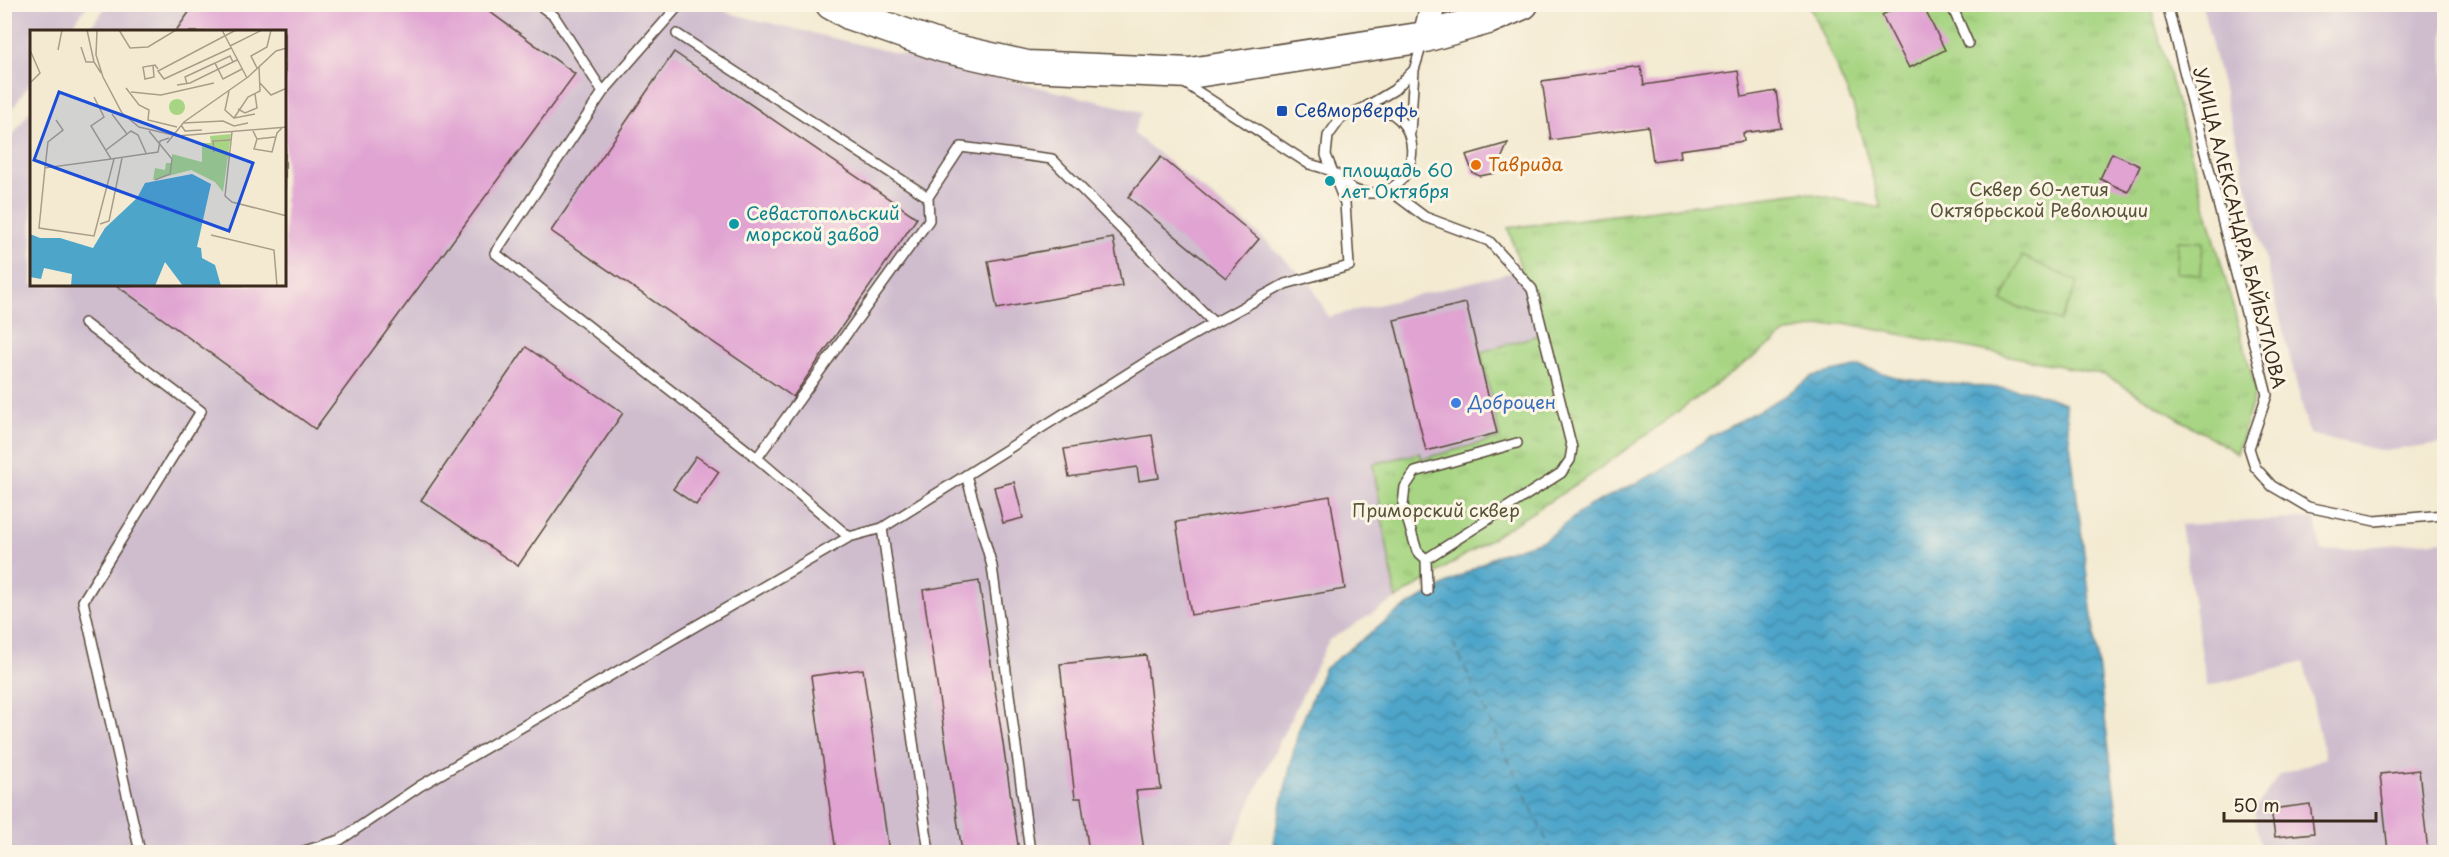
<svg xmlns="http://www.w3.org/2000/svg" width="2449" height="857" font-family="'Playpen Sans',sans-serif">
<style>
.industrial{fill:#cfbdce}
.grass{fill:url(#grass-tufts);stroke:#718050;stroke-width:1.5}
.pitch{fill:#a7d583;stroke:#718050;stroke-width:1.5}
.water{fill:url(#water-waves);stroke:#446874;stroke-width:1.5}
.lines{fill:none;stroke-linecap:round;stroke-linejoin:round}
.ferry{stroke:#425b63;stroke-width:1.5;stroke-dasharray:8 6;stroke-linecap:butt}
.building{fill:#e0a3d2}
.service-casing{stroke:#574739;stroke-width:12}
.tertiary-casing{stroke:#574739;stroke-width:27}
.primary-casing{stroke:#574739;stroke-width:33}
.service{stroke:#fff;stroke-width:9}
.tertiary{stroke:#fff;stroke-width:24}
.primary{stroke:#fff;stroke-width:30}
.transit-dot{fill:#1a4fb4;stroke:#fcf5e5;stroke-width:2}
.food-dot{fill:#e8710a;stroke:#fcf5e5;stroke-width:2}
.culture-dot{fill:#0f9aa8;stroke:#fcf5e5;stroke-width:2}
.shop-dot{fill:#3f7fe0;stroke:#fcf5e5;stroke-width:2}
.labels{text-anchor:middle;stroke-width:6;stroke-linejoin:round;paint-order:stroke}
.transit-label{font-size:18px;fill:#164399;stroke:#fcf5e5;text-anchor:start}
.food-label{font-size:18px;fill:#c56008;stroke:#fcf5e5;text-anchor:start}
.culture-label{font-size:18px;fill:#0d838f;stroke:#fcf5e5;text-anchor:start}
.park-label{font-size:18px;fill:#565537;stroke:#fcf5e5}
.street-label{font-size:18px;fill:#3b2a1e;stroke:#fcf5e5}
.shop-label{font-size:18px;fill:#366cbe;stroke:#fcf5e5;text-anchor:start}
.inset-river{fill:none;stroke:#4da5ca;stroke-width:3}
.inset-road{fill:none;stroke:#a99d89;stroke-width:1.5}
.view{fill:#1d4ed8;fill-opacity:0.15;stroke:#1d4ed8;stroke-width:3}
.inset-edge{fill:none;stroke:#3b2a1e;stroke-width:3}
</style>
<defs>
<pattern id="grass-tufts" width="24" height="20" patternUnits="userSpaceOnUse" patternTransform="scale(1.5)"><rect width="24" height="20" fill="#a7d583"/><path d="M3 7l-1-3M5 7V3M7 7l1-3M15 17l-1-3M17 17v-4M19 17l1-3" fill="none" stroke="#91b771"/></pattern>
<pattern id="water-waves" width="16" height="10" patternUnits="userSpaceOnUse" patternTransform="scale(1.5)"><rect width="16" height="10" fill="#4da5ca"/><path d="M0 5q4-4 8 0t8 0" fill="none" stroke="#4187a3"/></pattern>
</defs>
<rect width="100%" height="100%" fill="#fcf5e5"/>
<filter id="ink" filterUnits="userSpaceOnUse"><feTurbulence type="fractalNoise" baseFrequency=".0167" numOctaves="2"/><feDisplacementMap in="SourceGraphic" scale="12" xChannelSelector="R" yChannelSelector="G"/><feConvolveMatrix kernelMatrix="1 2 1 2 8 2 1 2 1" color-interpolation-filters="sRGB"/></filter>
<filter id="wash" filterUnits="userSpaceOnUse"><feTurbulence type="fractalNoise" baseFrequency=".008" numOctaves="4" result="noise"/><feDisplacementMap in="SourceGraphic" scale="24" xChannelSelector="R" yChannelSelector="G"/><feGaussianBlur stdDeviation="1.35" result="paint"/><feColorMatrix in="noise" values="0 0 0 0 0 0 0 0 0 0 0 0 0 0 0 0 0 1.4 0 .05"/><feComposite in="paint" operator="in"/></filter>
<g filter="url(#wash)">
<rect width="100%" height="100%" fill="#f3ead1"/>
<path class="industrial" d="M5,4L88,5L68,31L32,32L31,82L5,119Z
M107,5H719L728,13L1142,112L1133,133L1262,237L1312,286L1328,317L1521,270L1542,334L1481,352L1500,438L1421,459L1420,453L1373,464L1396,599L1329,640L1252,798L1230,852H5V147L31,109L32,285H285V32L88,31Z
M2202,5H2444V444L2383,451L2309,434Z
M2315,518L2321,551L2444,540V852H2261L2254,810L2279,775L2325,758L2304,662L2207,686L2181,525Z"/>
<path class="grass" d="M1809,5H2150L2256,390L2237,453L2105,375L1844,323L1788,332L1588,477L1396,599L1373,464L1420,453L1422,459L1500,438L1481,352L1542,334L1508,228L1803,192L1881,208L1853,105Z"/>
<path class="pitch" d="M2178,241L2203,242L2201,274L2176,273Z
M2022,256L2078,282L2060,321L2002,301Z"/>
<path class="water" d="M1860,366L1902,379L2030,391L2065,403L2122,852H1285L1273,843L1298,732L1324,669L1399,611L1497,555L1544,540L1589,506L1659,472L1707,439L1783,397L1813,376Z"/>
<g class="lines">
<path class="ferry" d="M1453,643L1552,852"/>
</g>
<g id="blocks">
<path class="building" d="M195,4H479L575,74L315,429L116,285H285V32H175Z
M1903,4H1922L1945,50L1909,68L1882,15Z
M674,52L917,218L793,397L551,231Z
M1641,67L1644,85L1738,71L1742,97L1776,91L1781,128L1743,133L1744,141L1680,150L1681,157L1653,161L1648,126L1551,140L1542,81Z
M1508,143L1495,173L1480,176L1473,173L1466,155Z
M2112,153L2140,166L2128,192L2100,179Z
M1161,157L1259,239L1226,278L1128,197Z
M1113,238L1122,286L997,309L988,261Z
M1466,303L1497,433L1426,451L1394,320Z
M526,347L623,413L518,566L421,500Z
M1152,435L1159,478L1139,481L1137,467L1069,477L1064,449Z
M696,456L719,472L696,505L673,489Z
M1014,482L1023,518L1003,523L994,487Z
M1330,496L1345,589L1191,615L1176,522Z
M979,581L1019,852H962L923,590Z
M1146,655L1161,789L1136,791L1144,852H1089L1081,798H1075L1060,664Z
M863,669L889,852H836L811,676Z
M2419,770L2428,852H2388L2380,774Z
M2310,804L2314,833L2275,837L2271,809Z"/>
</g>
</g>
<g filter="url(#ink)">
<use href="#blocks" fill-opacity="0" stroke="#574739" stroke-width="1.5"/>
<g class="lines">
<g class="service-casing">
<path id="service" d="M538,4L554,16L603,92L495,253L757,458L849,537L882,528L1154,357L1214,323L1285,284L1349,266L1345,203L1326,155L1328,136L1341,118L1364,108L1394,90L1414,70
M1951,4L1968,43
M2167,4L2267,395L2249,448L2255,467L2272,486L2308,507L2375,521L2444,515
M677,34L928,197L929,220L757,458
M1183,82L1309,164C1316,166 1325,168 1331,171C1349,180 1345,192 1370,193C1415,195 1428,130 1387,111C1380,108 1371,108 1364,108
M603,92L680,4
M1410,133L1414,70L1423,41
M1389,190L1425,217L1489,241L1532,289L1572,448L1570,460L1561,473L1426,559L1427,591
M928,197L961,147L1052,159L1214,323
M84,323L201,411L83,601L140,852
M966,475L992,566L1030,852
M882,528L929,852
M1426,559L1417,551L1403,505L1405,487L1415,472L1517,443
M301,852L340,840L420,786L849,537"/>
</g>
<g class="tertiary-casing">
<path id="tertiary" d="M1425,37L1433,4"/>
</g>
<g class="primary-casing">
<path id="primary" d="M831,4L851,15L943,47L1027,66L1190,73L1425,37L1488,19L1523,4"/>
</g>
<use href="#service" class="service"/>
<use href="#tertiary" class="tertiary"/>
<use href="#primary" class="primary"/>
</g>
</g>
<rect class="transit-dot" x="1276" y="105" width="12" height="12" rx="3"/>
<circle class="food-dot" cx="1476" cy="165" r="6"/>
<g class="culture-dot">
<circle cx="1330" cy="181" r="6"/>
<circle cx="734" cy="224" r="6"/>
</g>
<circle class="shop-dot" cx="1456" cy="403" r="6"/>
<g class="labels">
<g class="transit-label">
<text x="1294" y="117">Севморверфь</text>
</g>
<g class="food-label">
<text x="1488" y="171">Таврида</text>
</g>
<g class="culture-label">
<text x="1342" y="177">площадь 60<tspan x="1342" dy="21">лет Октября</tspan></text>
<text x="746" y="220">Севастопольский<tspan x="746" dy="21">морской завод</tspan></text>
</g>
<g class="park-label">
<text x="2039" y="196">Сквер 60-летия<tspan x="2039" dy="21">Октябрьской Революции</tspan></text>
<text x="1436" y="517">Приморский сквер</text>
</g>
<g class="street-label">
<text transform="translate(2239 228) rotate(76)" y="6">УЛИЦА АЛЕКСАНДРА БАЙБУТЛОВА</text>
</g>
<g class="shop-label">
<text x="1468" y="409">Доброцен</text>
</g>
</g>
<g transform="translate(30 30)">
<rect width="256" height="256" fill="#f3ead1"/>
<path d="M201,104L193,162L185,152L161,140L123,150L125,138L135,140L136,133H142V124L172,132V113H181L180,106Z" fill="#a7d583"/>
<path d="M139 77a8 8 0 1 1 16 0a8 8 0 1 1-16 0Z" fill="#a7d583"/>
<path d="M162,144L181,154L167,217L171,218L172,228L185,235L191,256H153L135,232L125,256H41L42,244L14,238L11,249L0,247V204L10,208H30L63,218L75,198L107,168L115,153Z" fill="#4da5ca"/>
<path class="inset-river" d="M0,220L61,235L94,231L129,188L126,155"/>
<path class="inset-road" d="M57,0L64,32L71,43M67,0L66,25L73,47L92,83L109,97L147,106L257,97M89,0L100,18L118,17L146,0M192,0L217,48M200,16L232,0M51,17L56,32H64M201,18L134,49L128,41L206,0M0,20L10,43L0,53M28,20L32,0M203,32L200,26L185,33L193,49L212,39M123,35L124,47L115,49L113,37L125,35L128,39M227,38L221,26L237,17L241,0M230,53L241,65L257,58M157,54L155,47L185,33M147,55L160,53L207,30M96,58L109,75L119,80L118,90L147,97M199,61L195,80L204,88L218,67L230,61L229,36M101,62L131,65L184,53M64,67L74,87L61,96L81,129L128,122L130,111L139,108M208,79L215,83L227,78L225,64M204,88L225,84M26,90L33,100L18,112L15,138L81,129M153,93L193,91L204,96L218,93M151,95L155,101L172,100M119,101L142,129L140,144L125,150M223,101L227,109L224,119L242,122L247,103L252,98M202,102L195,166L202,172L257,186M97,104L101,101L108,105L116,123M227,109L245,107M137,113L154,92L218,47L246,21L257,18M76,120L97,104L82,84M184,122L183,111L202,110M15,138L9,198L64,206L84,129M70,194L79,191L92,128M181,205L244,220L247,256"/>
<path class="view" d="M29,62L223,133L199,201L4,130Z"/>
<rect width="256" height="256" class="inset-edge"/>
</g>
<rect width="2449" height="857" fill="none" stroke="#fcf5e5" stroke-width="24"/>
<path d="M2224 812v9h152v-9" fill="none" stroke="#3b2a1e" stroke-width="3"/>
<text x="2233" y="812" font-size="18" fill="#3b2a1e" stroke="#fcf5e5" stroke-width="4.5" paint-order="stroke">50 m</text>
</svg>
